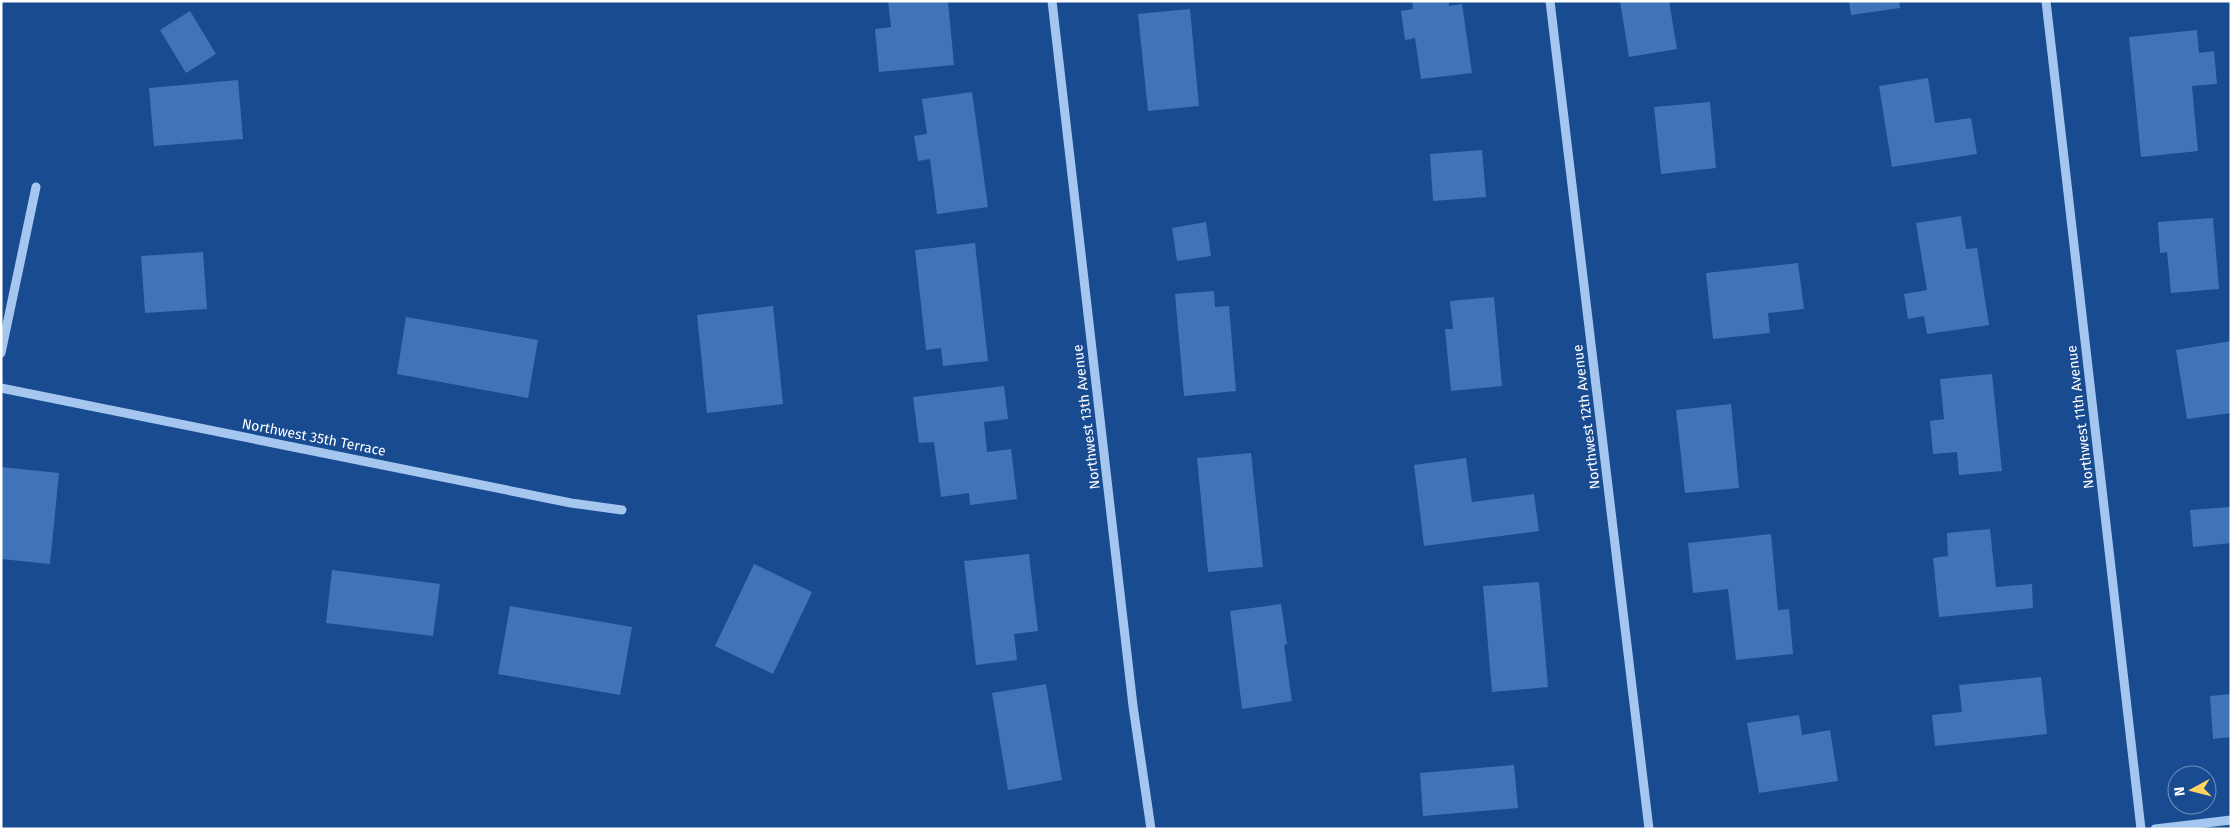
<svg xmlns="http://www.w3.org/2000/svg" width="2232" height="830" font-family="'Fira Sans',sans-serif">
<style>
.building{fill:#4074b8}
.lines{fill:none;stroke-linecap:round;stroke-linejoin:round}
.minor{stroke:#a5c6ef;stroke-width:9}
.labels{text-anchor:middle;stroke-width:4;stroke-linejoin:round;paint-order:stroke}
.street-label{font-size:14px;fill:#fff;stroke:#184b90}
</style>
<rect width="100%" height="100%" fill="#184b90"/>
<path class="building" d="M888,1H948L954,65L879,72L875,29L891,27Z
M1412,1H1449V6L1462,4L1472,73L1421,79L1415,38L1405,40L1401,11L1413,9Z
M1620,1H1669L1677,49L1629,57Z
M1849,1H1899L1900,8L1851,15Z
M1190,9L1199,106L1148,111L1138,14Z
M190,11L216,54L186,73L160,30Z
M2197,30L2199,53L2214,51L2217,84L2192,86L2198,151L2141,157L2129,37Z
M1928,78L1935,123L1971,118L1977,154L1892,167L1879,86Z
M238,80L243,139L154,146L149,88Z
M972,92L988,207L937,214L930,159L918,161L914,136L927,134L922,99Z
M1710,102L1716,168L1661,174L1654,107Z
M1482,150L1486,197L1433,201L1430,154Z
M1961,216L1966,249L1977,248L1989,325L1927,334L1924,316L1908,319L1904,294L1927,290L1916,223Z
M2213,218L2219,289L2171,293L2167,252L2160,253L2158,222Z
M1206,222L1211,256L1177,261L1172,228Z
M975,243L988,361L943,366L941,348L926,350L915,250Z
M203,252L207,309L145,313L141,256Z
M1798,263L1804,309L1768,313L1770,333L1713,339L1706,273Z
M1214,291L1215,307L1229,306L1236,391L1184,396L1175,294Z
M1494,297L1502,386L1451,391L1445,329H1453L1450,301Z
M773,306L783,404L707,413L697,315Z
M406,317L538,340L528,398L397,374Z
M2231,341V413L2187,419L2176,350Z
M1992,374L2002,471L1959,475L1957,452L1933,454L1930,421L1944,419L1940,379Z
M1004,386L1008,419L984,422L987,452L1011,449L1017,499L970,505L969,493L941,497L934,442L919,443L913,397Z
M1731,404L1739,488L1685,493L1676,410Z
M1251,453L1263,567L1208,572L1197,458Z
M1466,458L1472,502L1534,494L1539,531L1424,546L1414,465Z
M1,467L59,473L50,564L1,559Z
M2231,507V543L2193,547L2190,510Z
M1990,529L1996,587L2032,584L2033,608L1939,617L1933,558L1948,556L1947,533Z
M1771,534L1778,610L1789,609L1793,654L1736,660L1728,589L1693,593L1688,543Z
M1029,554L1038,631L1014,634L1017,660L976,665L964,561Z
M754,564L812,592L773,674L715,646Z
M332,570L440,584L433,636L326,623Z
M1539,582L1548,687L1492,692L1483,586Z
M1281,604L1287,644L1284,645L1292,701L1242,709L1230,611Z
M510,606L632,627L620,695L498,674Z
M2041,677L2047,734L1935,746L1932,715L1962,712L1959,685Z
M1046,684L1062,780L1008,790L992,693Z
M2231,694V737L2213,739L2210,696Z
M1799,715L1802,735L1830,730L1838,781L1759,793L1747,723Z
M1514,765L1518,808L1423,816L1420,773Z"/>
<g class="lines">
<path class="minor" d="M1052,1L1133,706L1151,829
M1550,1L1649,829
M2046,1L2141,829
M1,353L36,187
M1,388L571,503L622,510
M2155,829L2231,820"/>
</g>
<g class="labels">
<g class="street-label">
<text transform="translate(1086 417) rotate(-97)" y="5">Northwest 13th Avenue</text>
<text transform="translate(1586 417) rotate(-97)" y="5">Northwest 12th Avenue</text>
<text transform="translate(2080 417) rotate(-97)" y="5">Northwest 11th Avenue</text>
<text transform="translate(314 437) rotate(11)" y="5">Northwest 35th Terrace</text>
</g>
</g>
<rect width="2232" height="830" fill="none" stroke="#ffffff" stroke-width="5"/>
<g transform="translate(2192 790) rotate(263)"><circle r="24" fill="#184b90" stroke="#7493bc"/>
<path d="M0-4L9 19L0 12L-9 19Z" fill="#ffd463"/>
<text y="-8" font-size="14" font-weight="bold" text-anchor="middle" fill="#ffffff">N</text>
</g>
</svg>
